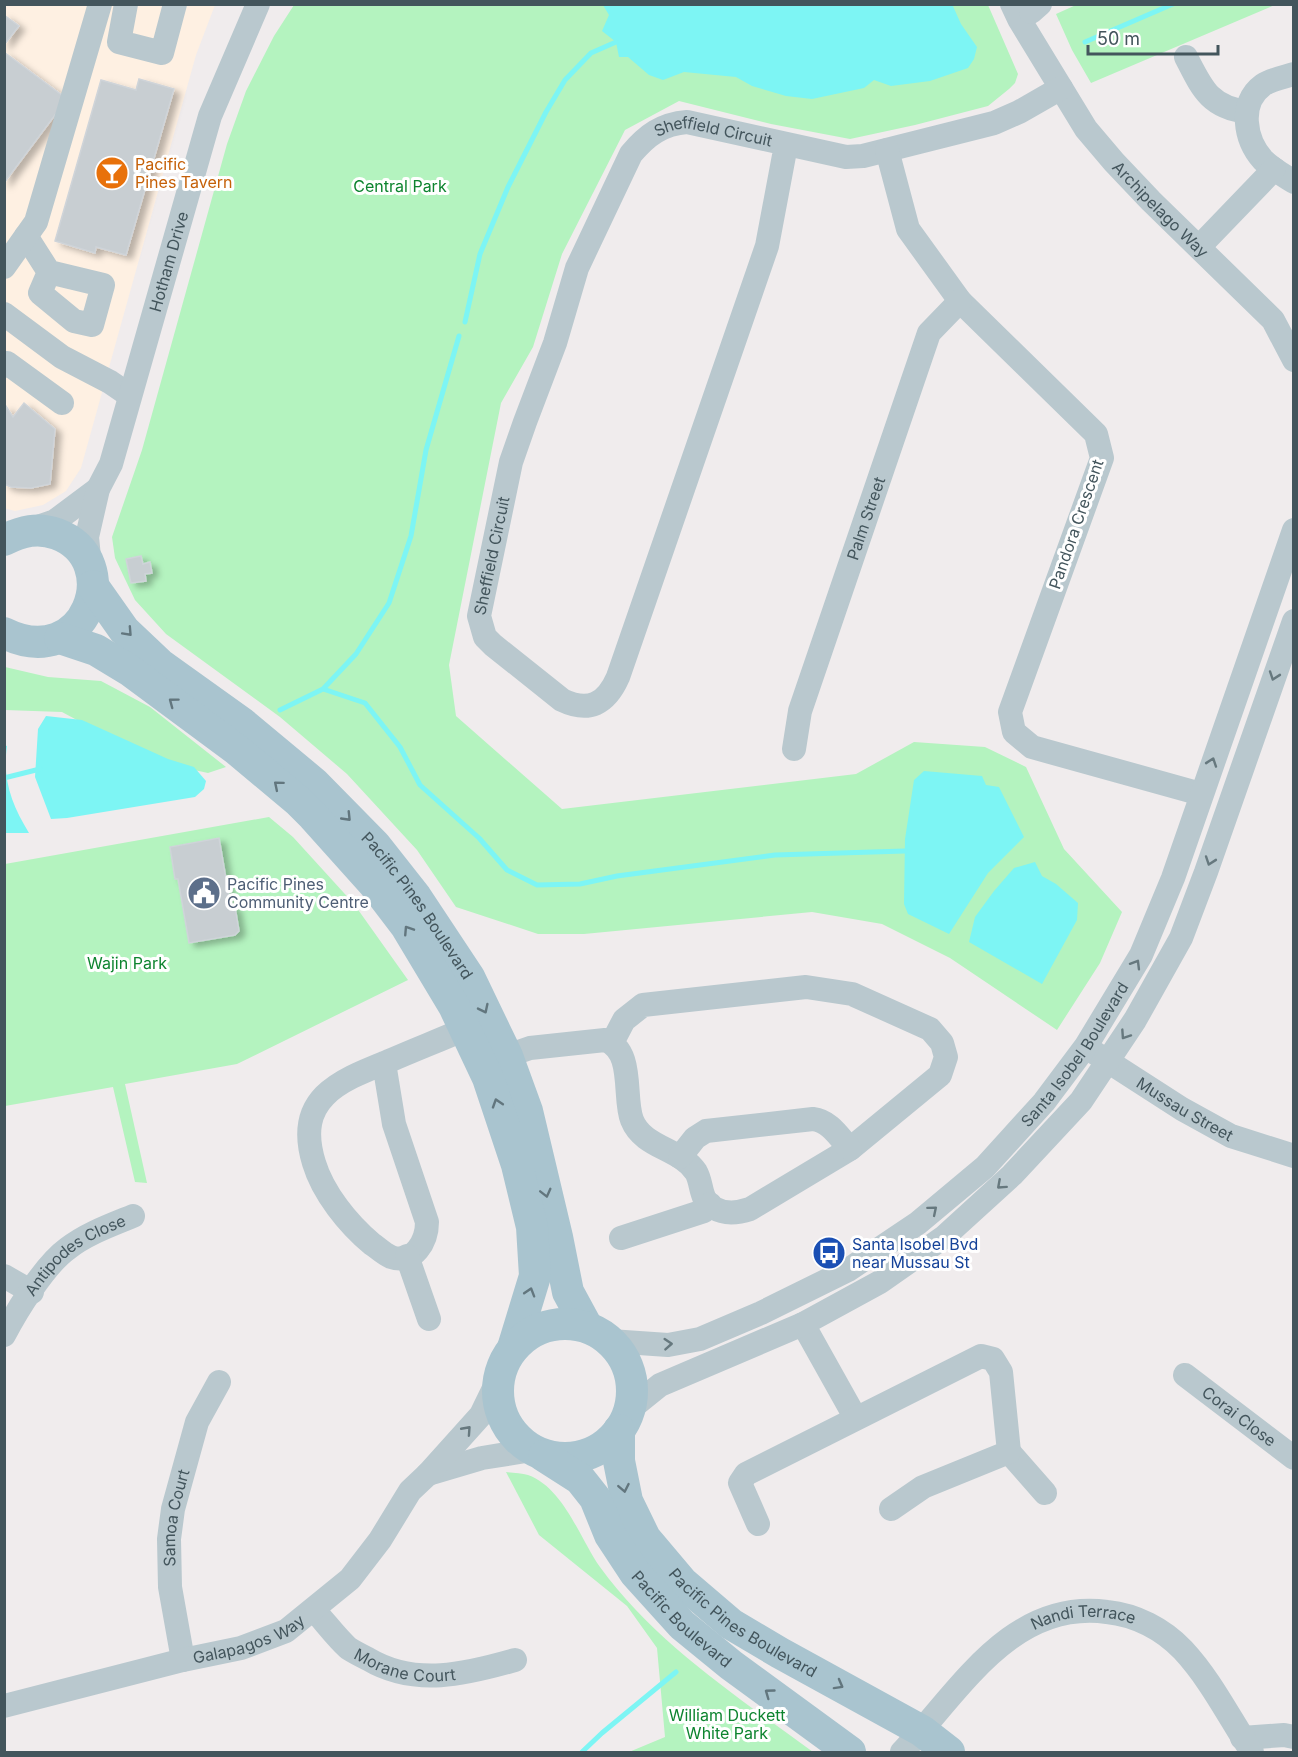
<svg xmlns="http://www.w3.org/2000/svg" width="1298" height="1757" font-family="Inter,sans-serif">
<style>
.commercial{fill:#fef0e2}
.green{fill:#b4f3bf}
.water{fill:#7df5f4}
.lines{fill:none;stroke-linecap:round;stroke-linejoin:round}
.stream{stroke:#7df5f4;stroke-width:5}
.building{fill:#c8ced2;stroke:#cfd4d9;stroke-width:1.5;filter:url(#shadow)}
.minor{stroke:#b9c8ce;stroke-width:24}
.major{stroke:#a9c4cf;stroke-width:32}
.oneway{stroke:#62767e}
.oneway2{stroke:#66787e}
.labels{text-anchor:middle;stroke-width:6;stroke-linejoin:round;paint-order:stroke}
.street-label{font-size:16px;fill:#43555c;stroke:#fff}
.food-label{font-size:16px;fill:#c56008;stroke:#fff;text-anchor:start}
.park-label{font-size:16px;fill:#0d842f;stroke:#fff}
.service-label{font-size:16px;fill:#4e5e75;stroke:#fff;text-anchor:start}
.transit-label{font-size:16px;fill:#164399;stroke:#fff;text-anchor:start}
</style>
<defs>
<filter id="shadow"><feDropShadow dx="6" dy="4" stdDeviation="3" flood-color="#0004"/></filter>
</defs>
<rect width="100%" height="100%" fill="#f0eced"/>
<path class="commercial" d="M4,5H215L196,55L81,468L66,491L43,505L15,511L4,508Z"/>
<path class="green" d="M294,5H988L1018,74L1015,83L1009,89L988,106L915,125L850,139L771,124L679,101L625,130L562,254L533,347L501,403L449,665L456,716L562,809L856,774L914,742L985,747L1026,767L1064,849L1122,912L1100,963L1057,1030L950,958L882,924L812,912L584,934H538L456,907L417,850L347,774L280,717L166,634L135,600L115,558L112,537L142,450L227,144L246,91L274,36Z
M1076,5V4L1275,5L1091,83L1072,50L1056,14Z
M5,667L48,677L101,681L150,707L226,767L208,773L153,761L62,712L5,710Z
M269,817L293,837L354,904L408,980L237,1064L125,1084L147,1183L135,1182L113,1087L5,1106V864Z
M506,1472C513,1473 522,1473 528,1475C564,1488 580,1539 600,1567C656,1644 738,1697 813,1752H629L665,1737L657,1648L627,1606L539,1535Z"/>
<path class="water" d="M952,4L961,24L977,47L974,59L968,68L930,81L891,86L874,80L864,88L812,99L786,96L752,86L736,77L684,72L663,80L649,75L628,57H619L616,42L602,31L609,15L603,5Z
M46,716L82,720L168,759L194,767L206,781L204,789L195,797L67,818L51,819L35,777L38,729Z
M4,745L7,746C2,780 12,805 29,833H5Z
M924,771L982,776L986,785L999,787L1024,837L988,873L949,934L908,914L904,904L905,839L914,780Z
M1035,862L1042,876L1056,884L1078,903L1077,920L1042,984L969,942L975,917L994,891L1014,868Z"/>
<g class="lines">
<path class="stream" d="M1085,42L1173,4
M465,322L480,254L508,187L546,112L565,80L591,53L616,42
M323,689L365,703L400,747L420,785L479,838L507,870L537,885L580,884L617,876L775,855L905,851
M280,710L323,689L356,654L389,603L411,536L426,450L459,336
M4,778L40,769
M582,1752L602,1733L676,1672"/>
</g>
<path class="building" d="M4,15L19,26L4,45Z
M4,52L67,99L4,183Z
M139,79L174,89L126,255L96,247L95,253L55,241L101,80L136,90Z
M24,403L55,429L50,484L31,488L11,487L4,484V409L6,406L13,417Z
M141,556L143,564L150,562L152,573L145,574L146,581L131,583L126,559Z
M219,838L231,908L235,907L239,931L235,935L189,943L178,879H175L170,847Z"/>
<g class="lines">
<g class="minor">
<path d="M126,4L119,42L162,53L175,4"/>
<path id="s1" d="M1012,4L1019,19L1086,129L1114,162L1151,201L1273,320L1294,360"/>
<path d="M1031,12L1040,4"/>
<path d="M1186,57C1202,88 1209,107 1247,112"/>
<path d="M1294,74C1284,77 1270,80 1263,85C1238,103 1245,140 1263,160C1272,169 1283,175 1294,182"/>
<path id="s2" d="M786,145L767,246L618,677C606,704 589,713 562,700L493,645L485,637L479,616L511,462L525,422L555,343L577,268L631,154C647,135 662,124 687,122L846,157L863,156L994,123L1019,112L1061,88"/>
<path d="M887,150L908,229L960,301L1096,434L1102,458L1010,712L1014,732L1032,747L1201,794"/>
<path d="M26,236L49,272L103,285L92,325L74,321L40,293L49,272"/>
<path d="M1199,247L1274,169"/>
<path d="M4,267L36,222L100,4"/>
<path d="M4,314L62,357L110,382L129,395"/>
<path d="M4,366L7,363L62,403"/>
<path d="M29,530L55,521L98,489"/>
<path id="s3" d="M90,567L87,537L98,489L111,464L210,116L258,4"/>
<path id="s4" d="M794,749L800,711L929,333L960,301"/>
<path id="s5" d="M1095,1053L1182,1109L1231,1136L1294,1156"/>
<path d="M507,1056L530,1048L605,1040C635,1051 623,1097 632,1120C643,1148 680,1148 696,1172C703,1184 699,1200 714,1208C726,1215 738,1213 750,1209L850,1149L940,1075L946,1057L942,1043L930,1029L852,994L806,987L643,1005L624,1020L612,1043"/>
<path d="M384,1063L394,1124L427,1222C427,1241 414,1265 391,1257C384,1254 378,1248 372,1244C348,1224 323,1193 314,1163C294,1098 339,1081 389,1061C414,1050 440,1040 465,1029"/>
<path d="M680,1157L695,1138L706,1131L813,1119C830,1121 839,1137 850,1149"/>
<path d="M621,1238L704,1211L710,1204"/>
<path d="M407,1256L429,1319"/>
<path d="M4,1276L32,1292"/>
<path d="M803,1324L855,1417"/>
<path id="s6" d="M4,1335C17,1310 45,1265 67,1249C86,1234 111,1225 133,1216"/>
<path id="s7" d="M610,1341L668,1345L700,1339L761,1313L848,1270L918,1223L985,1167L1044,1102L1086,1046L1141,955L1173,878L1294,530"/>
<path id="s8" d="M1185,1375L1294,1458"/>
<path d="M629,1410L660,1385L803,1324L880,1282L944,1237L1012,1175L1081,1101L1135,1020L1181,938L1206,872L1294,621"/>
<path d="M1009,1452L1045,1493"/>
<path d="M428,1474L482,1458L532,1450"/>
<path d="M758,1524L740,1483L746,1474L981,1356L993,1359L1001,1372L1009,1452L923,1487L891,1509"/>
<path id="s9" d="M314,1610C325,1622 336,1637 348,1648C354,1652 362,1656 368,1659C415,1687 466,1674 515,1660"/>
<path id="s10" d="M183,1660L170,1587L169,1539L173,1509L197,1422L219,1382"/>
<path id="s11" d="M4,1706L183,1660L241,1648L286,1631L350,1579L380,1540L410,1491L428,1474L481,1415L499,1378"/>
<path d="M1242,1738L1284,1735L1294,1737"/>
<path id="s12" d="M902,1752C959,1692 1011,1599 1107,1612C1136,1615 1163,1629 1183,1650C1211,1680 1230,1719 1252,1752"/>
</g>
<g class="major">
<path d="M4,540C22,531 38,527 57,534C127,560 86,674 4,633"/>
<path id="s13" d="M93,586L124,630L161,665L242,723L314,783L375,845L416,897L469,977L507,1056L527,1111L557,1237L568,1292L587,1327"/>
<path d="M60,638L96,650L129,670L237,750L298,801L313,816L374,884L406,926L454,1006L488,1078L517,1165L532,1227L535,1276L513,1348"/>
<circle cx="565" cy="1391" r="67"/>
<path id="s14" d="M619,1430V1461L627,1501L645,1538L683,1583L731,1624L780,1653L922,1731L949,1752"/>
<path id="s15" d="M544,1456L580,1479L595,1498L610,1535L635,1573L682,1625L731,1665L850,1752"/>
</g>
</g>
<defs><path id="oneway-chevron" d="M-2-3.5L2.5 0L-2 3.5" fill="none" stroke-width="1.6" stroke-linecap="round" stroke-linejoin="round" transform="scale(1.5)"/></defs>
<g class="oneway">
<use href="#oneway-chevron" transform="translate(128 632) rotate(47)"/>
<use href="#oneway-chevron" transform="translate(173 702) rotate(-143)"/>
<use href="#oneway-chevron" transform="translate(278 785) rotate(-140)"/>
<use href="#oneway-chevron" transform="translate(347 817) rotate(46)"/>
<use href="#oneway-chevron" transform="translate(408 930) rotate(-123)"/>
<use href="#oneway-chevron" transform="translate(484 1009) rotate(64)"/>
<use href="#oneway-chevron" transform="translate(497 1103) rotate(-108)"/>
<use href="#oneway-chevron" transform="translate(546 1193) rotate(76)"/>
<use href="#oneway-chevron" transform="translate(530 1292) rotate(-73)"/>
<use href="#oneway-chevron" transform="translate(624 1488) rotate(79)"/>
<use href="#oneway-chevron" transform="translate(839 1685) rotate(29)"/>
<use href="#oneway-chevron" transform="translate(769 1693) rotate(-144)"/>
</g>
<g class="oneway2">
<use href="#oneway-chevron" transform="translate(1274 676) rotate(109)"/>
<use href="#oneway-chevron" transform="translate(1212 762) rotate(-71)"/>
<use href="#oneway-chevron" transform="translate(1210 861) rotate(109)"/>
<use href="#oneway-chevron" transform="translate(1136 964) rotate(-59)"/>
<use href="#oneway-chevron" transform="translate(1125 1035) rotate(124)"/>
<use href="#oneway-chevron" transform="translate(1001 1185) rotate(138)"/>
<use href="#oneway-chevron" transform="translate(933 1210) rotate(-40)"/>
<use href="#oneway-chevron" transform="translate(668 1344) rotate(-4)"/>
<use href="#oneway-chevron" transform="translate(467 1430) rotate(-48)"/>
</g>
<defs>
<g id="bar-disc" transform="scale(1.725)"><circle r="9.5" fill="#e8710a" stroke="#fff"/><path d="M-6-5H6L.8 .8V4.5H3.5V6h-7V4.5H-.8V.8Z" fill="#fff"/></g>
<g id="civic-disc" transform="scale(1.725)"><circle r="9.5" fill="#5c6f8a" stroke="#fff"/><path d="M-.6-6.5H3V-4.5H.6V-3L4-1V1h2V6H-6V1h2V-1L-.6-3ZM-1.2 2.5V6h2.4V2.5Z" fill="#fff"/></g>
<g id="bus-disc" transform="scale(1.725)"><circle r="9.5" fill="#1a4fb4" stroke="#fff"/><path d="M-5-6H5V4H4V6H2V4H-2V6H-4V4H-5ZM-3.5-4V0h7V-4ZM-3.5 1.2v1.5H-2V1.2ZM2 1.2v1.5H3.5V1.2Z" fill="#fff"/></g>
</defs>
<g fill-rule="evenodd">
<use href="#bar-disc" x="112" y="173"/>
<use href="#civic-disc" x="204" y="893"/>
<use href="#bus-disc" x="829" y="1253"/>
</g>
<g class="labels">
<g class="street-label">
<text dy="6" stroke="none"><textPath href="#s2" startOffset="1332">Sheffield Circuit</textPath></text>
<text dy="6" stroke="none"><textPath href="#s1" startOffset="255">Archipelago Way</textPath></text>
<text dy="6" stroke="none"><textPath href="#s3" startOffset="318">Hotham Drive</textPath></text>
<text dy="6" stroke="none"><textPath href="#s4" startOffset="242">Palm Street</textPath></text>
<text transform="translate(1076 524) rotate(-71)" y="6">Pandora Crescent</text>
<text dy="6" stroke="none"><textPath href="#s2" startOffset="812">Sheffield Circuit</textPath></text>
<text dy="6" stroke="none"><textPath href="#s13" startOffset="459">Pacific Pines Boulevard</textPath></text>
<text dy="6" stroke="none"><textPath href="#s7" startOffset="570">Santa Isobel Boulevard</textPath></text>
<text dy="6" stroke="none"><textPath href="#s5" startOffset="106">Mussau Street</textPath></text>
<text dy="6" stroke="none"><textPath href="#s6" startOffset="110">Antipodes Close</textPath></text>
<text dy="6" stroke="none"><textPath href="#s8" startOffset="68">Corai Close</textPath></text>
<text dy="6" stroke="none"><textPath href="#s10" startOffset="144">Samoa Court</textPath></text>
<text dy="6" stroke="none"><textPath href="#s15" startOffset="218">Pacific Boulevard</textPath></text>
<text dy="6" stroke="none"><textPath href="#s14" startOffset="244">Pacific Pines Boulevard</textPath></text>
<text dy="6" stroke="none"><textPath href="#s12" startOffset="236">Nandi Terrace</textPath></text>
<text dy="6" stroke="none"><textPath href="#s11" startOffset="254">Galapagos Way</textPath></text>
<text dy="6" stroke="none"><textPath href="#s9" startOffset="112">Morane Court</textPath></text>
</g>
<g class="food-label">
<text x="135" y="170">Pacific<tspan x="135" dy="18">Pines Tavern</tspan></text>
</g>
<g class="park-label">
<text x="400" y="192">Central Park</text>
<text x="127" y="969">Wajin Park</text>
<text x="727" y="1721">William Duckett<tspan x="727" dy="18">White Park</tspan></text>
</g>
<g class="service-label">
<text x="227" y="890">Pacific Pines<tspan x="227" dy="18">Community Centre</tspan></text>
</g>
<g class="transit-label">
<text x="852" y="1250">Santa Isobel Bvd<tspan x="852" dy="18">near Mussau St</tspan></text>
</g>
</g>
<rect width="1298" height="1757" fill="none" stroke="#43555c" stroke-width="12"/>
<path d="M1088 45v9h130v-9" fill="none" stroke="#43555c" stroke-width="3"/>
<text x="1097" y="45" font-size="18" fill="#43555c" stroke="#ffffff" stroke-width="4.5" paint-order="stroke">50 m</text>
</svg>
